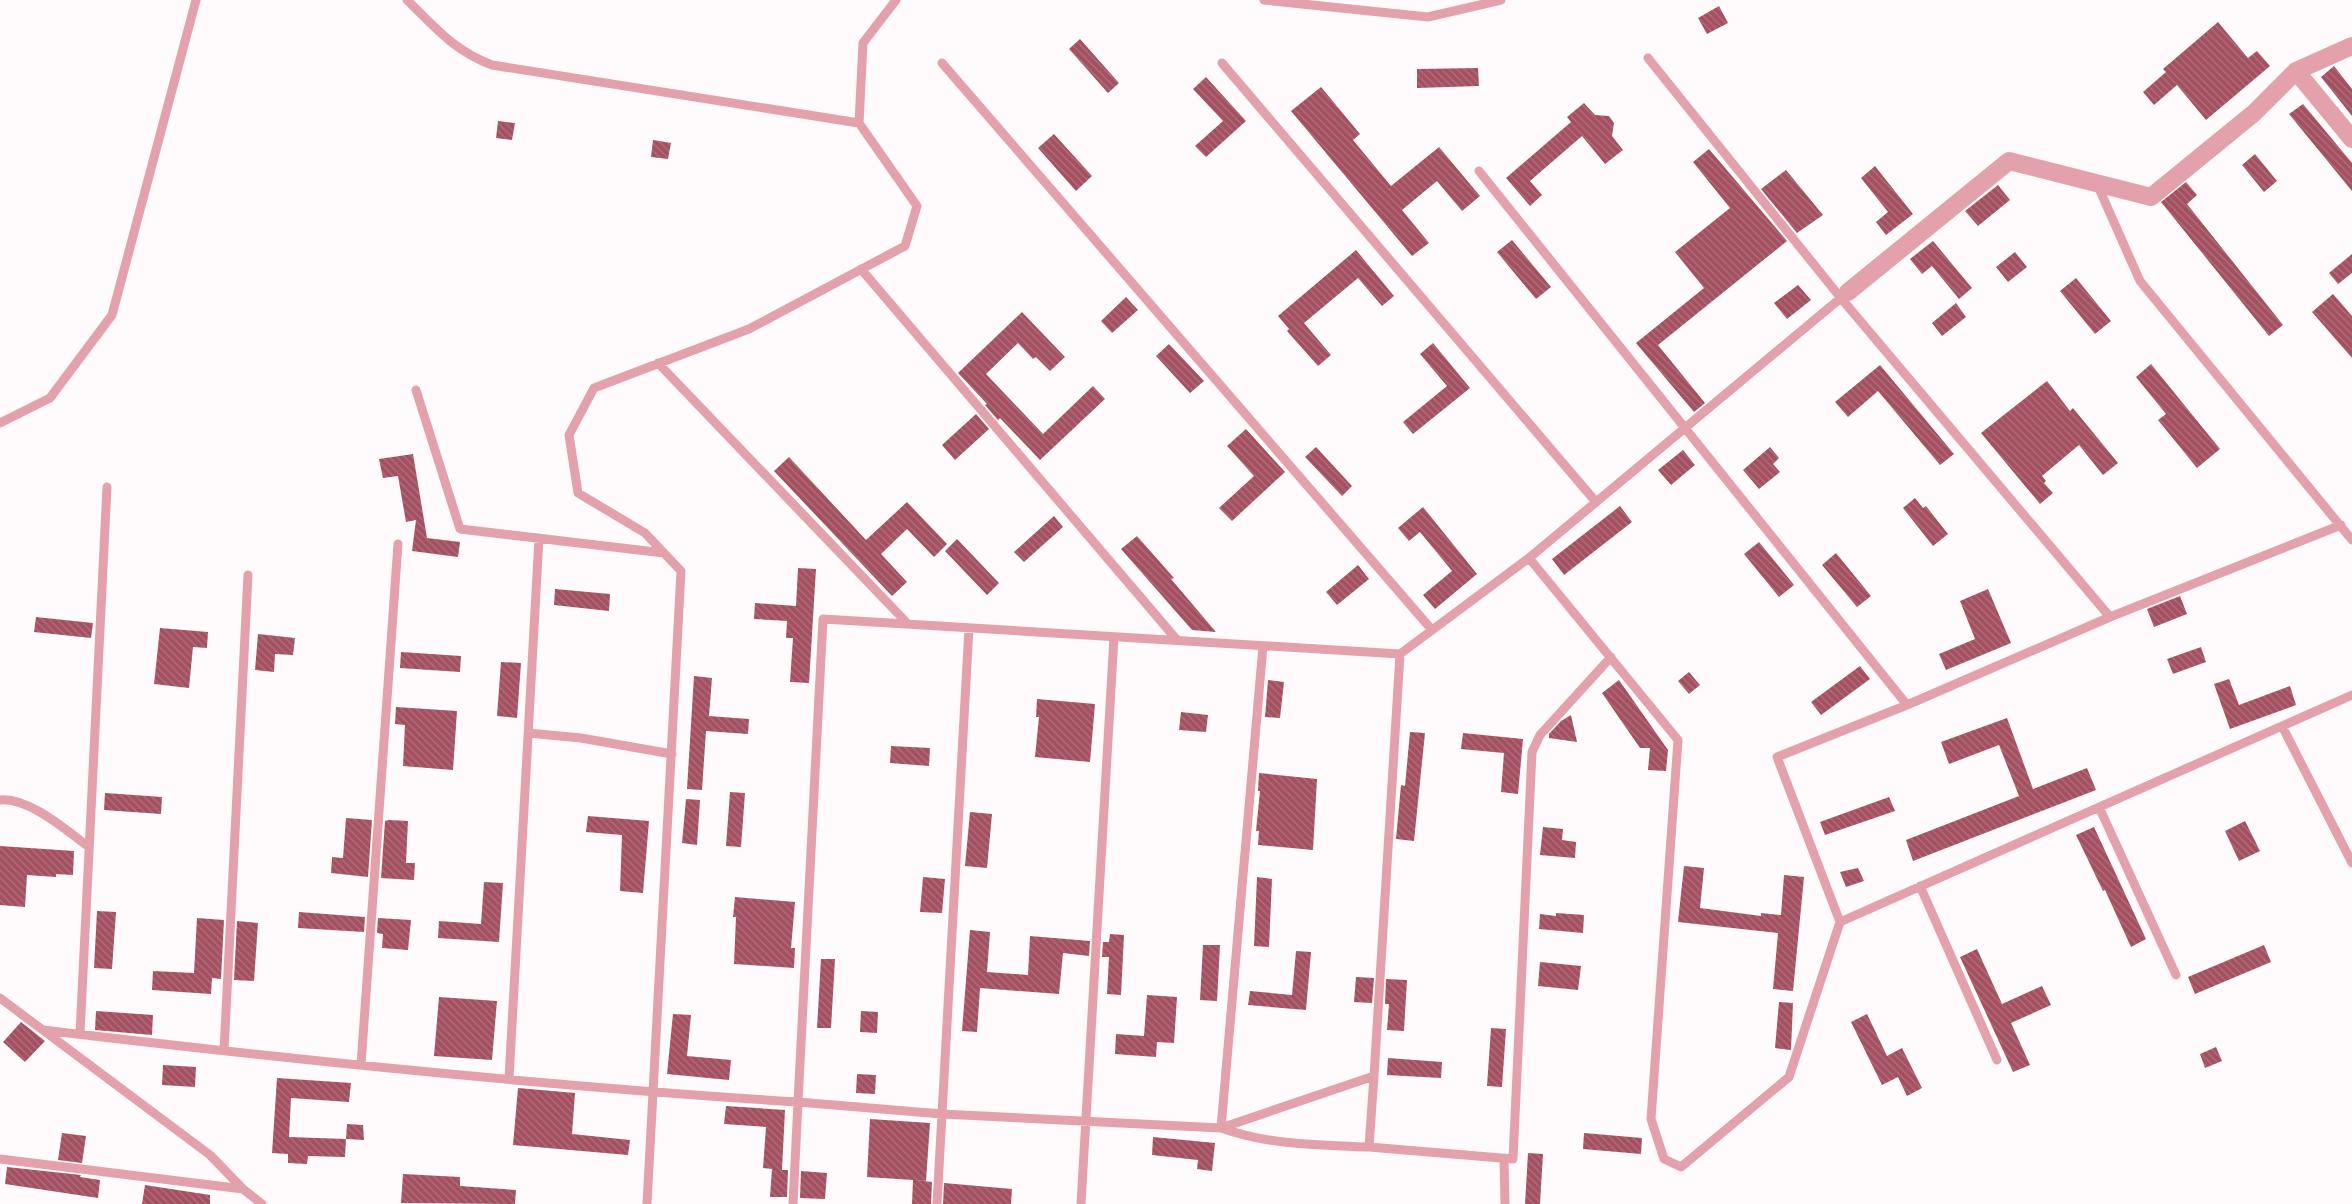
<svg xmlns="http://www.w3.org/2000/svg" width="2352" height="1204" font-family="'Source Serif 4',serif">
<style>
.building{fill:url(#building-back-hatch)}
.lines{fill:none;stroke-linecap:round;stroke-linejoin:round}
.service{stroke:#e3a2ab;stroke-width:9}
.minor{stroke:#e3a2ab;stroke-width:18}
</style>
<defs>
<pattern id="building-back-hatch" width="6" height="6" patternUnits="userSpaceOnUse" patternTransform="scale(1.25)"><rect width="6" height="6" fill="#a54f60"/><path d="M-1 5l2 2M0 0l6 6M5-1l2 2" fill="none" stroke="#ac737e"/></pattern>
</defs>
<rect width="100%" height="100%" fill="#fffafb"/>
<path class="building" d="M1719,6L1728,23L1707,34L1698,18Z
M2218,22L2248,58L2257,51L2270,66L2206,120L2177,85L2154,105L2143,92L2166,72L2163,69Z
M1080,39L1119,83L1108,93L1069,49Z
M2334,66L2352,89V116L2321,77Z
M1478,68L1479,86L1417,88V69Z
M1206,77L1246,121L1206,157L1195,146L1223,121L1193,89Z
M1321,87L1360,134L1353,140L1391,186L1439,147L1480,196L1462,211L1437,181L1402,210L1429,243L1412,256L1291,111Z
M1584,103L1595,115L1609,116L1614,123L1612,136L1623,150L1605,164L1582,136L1530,181L1542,195L1530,206L1506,178L1571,122L1567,117Z
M2303,104L2352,163V191L2289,114Z
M498,121L515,123L512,140L496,138Z
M1054,134L1092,176L1076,191L1038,148Z
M653,140L671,143L668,159L651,157Z
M1709,149L1787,241L1658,345L1705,403L1694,412L1636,343L1704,288L1675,252L1730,208L1693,162Z
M2255,154L2277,181L2264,192L2242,165Z
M1875,166L1913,214L1886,235L1876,222L1888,212L1861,178Z
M1786,170L1823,215L1797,233L1761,189Z
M2186,182L2197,195L2187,204L2283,325L2269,336L2161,202Z
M1998,185L2010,200L1978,226L1965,211Z
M1512,240L1551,287L1536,299L1497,252Z
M1933,241L1972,288L1959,299L1932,266L1922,274L1910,259Z
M1356,250L1394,296L1382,306L1358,278L1304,323L1331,355L1318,366L1287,331L1289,329L1278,316Z
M2015,252L2027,267L2008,282L1996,267Z
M2352,254V273L2338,284L2329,273Z
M2076,278L2111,321L2095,334L2060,291Z
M1798,285L1811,300L1787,319L1774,303Z
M2333,294L2352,316V358L2312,312Z
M1126,297L1138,310L1112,333L1101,321Z
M1956,303L1966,317L1942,336L1932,323Z
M1022,312L1065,357L1050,371L1036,357L1033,359L1018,343L986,374L1043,434L1093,386L1105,399L1040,460L1000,418L998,420L985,405L987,404L958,373Z
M1433,343L1470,388L1413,434L1403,422L1447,386L1420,354Z
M1169,344L1204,381L1190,393L1156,356Z
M2151,364L2220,449L2197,468L2158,420L2166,414L2136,377Z
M1880,365L1954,454L1940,465L1878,391L1848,417L1835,402Z
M2047,381L2070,411L2073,408L2118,463L2103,475L2079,445L2042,476L2046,481L2044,483L2053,493L2040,504L1981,433Z
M976,414L989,429L955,460L942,445Z
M1246,429L1285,472L1232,521L1219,508L1254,476L1227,446Z
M1316,447L1352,486L1342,496L1305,457Z
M1770,447L1779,458L1773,464L1780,472L1759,489L1743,470Z
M1683,450L1695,465L1671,485L1658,470Z
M413,454L427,538L460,542L458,557L412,551L416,520L406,522L398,476L383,478L379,459Z
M789,457L866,540L907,502L947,544L934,557L907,529L881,554L907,582L892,596L774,471Z
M1915,498L1923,508L1926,506L1948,534L1933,546L1903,508Z
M1620,506L1632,522L1564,575L1552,559Z
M1423,507L1477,574L1435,609L1423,595L1452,571L1420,532L1409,541L1398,528Z
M1054,516L1063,527L1024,562L1014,552Z
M1137,536L1174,578L1171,579L1216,632L1192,630L1121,549Z
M957,539L999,583L987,595L945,551Z
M1759,542L1794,585L1779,597L1744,554Z
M1836,553L1871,596L1857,607L1822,565Z
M1358,565L1369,579L1337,605L1326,592Z
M798,568L816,569L809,683L790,682L793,638H786L787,621L754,619L755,603L796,606Z
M555,589L610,594L609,611L554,605Z
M1988,589L2011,643L1946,670L1939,654L1975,639L1960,601Z
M2180,596L2187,614L2154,627L2147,609Z
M36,617L93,623L91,638L34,632Z
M160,628L208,632L207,648L193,647L189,688L154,684Z
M258,634L295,638L293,655L275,654L274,672L255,670Z
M2201,647L2206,662L2173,674L2167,659Z
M401,652L461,656L460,672L400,668Z
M501,662L521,663L517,718L497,716Z
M1860,666L1870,679L1821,715L1811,702Z
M1689,672L1700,685L1689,694L1678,681Z
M694,676L712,678L709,716L749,719L748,734L706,731L702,790L687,789Z
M2229,679L2239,705L2290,686L2296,705L2230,729L2214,684Z
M1268,680L1284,682L1280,718L1265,717Z
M1619,680L1668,750L1666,771L1648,770L1650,748H1640L1602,693Z
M1037,699L1095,704L1090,762L1035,757L1039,717H1036Z
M396,707L457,711L453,770L403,766L405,725L395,724Z
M1181,712L1208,715L1206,732L1179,730Z
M1571,715L1577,742L1549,738V734L1561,721Z
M2007,718L2033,789L2087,768L2096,790L1913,861L1906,840L2019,796L1999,745L1949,764L1941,742Z
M1410,732L1425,733L1414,841L1396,839L1401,785L1405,786Z
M1463,733L1523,739L1518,794L1501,792L1504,753L1461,749Z
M891,746L930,748L929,766L890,763Z
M1259,773L1317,779L1313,850L1258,845L1259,831H1256L1260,791H1258Z
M730,792L745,793L741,847L726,846Z
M105,793L162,797L161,814L104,810Z
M1889,797L1895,811L1825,835L1820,822Z
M686,799L700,800L697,845L682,843Z
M970,812L992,814L987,868L965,866Z
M588,816L649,821L643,893L620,891L622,835L586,832Z
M346,818L372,820L368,877L331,873L332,857L343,858Z
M389,820L408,821L406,863H415L414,880L381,878L385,821Z
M2245,821L2260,851L2239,861L2225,831Z
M1543,827L1563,829L1562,840L1576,842L1575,858L1540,855Z
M2094,827L2146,939L2131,947L2105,890L2103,891L2076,835Z
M0,846L74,851L73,875L56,874V877L27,875L25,907L0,905Z
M1684,866L1704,868L1700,908L1761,916V913L1781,915L1784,875L1804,877L1793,991L1773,989L1778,933L1678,922Z
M1858,868L1864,881L1846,887L1840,872Z
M923,877L945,879L942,913L920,912Z
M1257,877L1272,879L1269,947L1254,946Z
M484,882L503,883L499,942L438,938L439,921L481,924Z
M735,897L795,902L791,948H795L794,968L734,964L736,917H733Z
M97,911L116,912L112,969L94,968Z
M299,912L365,917L364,932L298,928Z
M1556,913L1584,915L1583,933L1539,929L1540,914L1556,916Z
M197,918L224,920L221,979L212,978L211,994L152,990L153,971L194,973Z
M378,918L411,920L408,950L382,948L383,934L377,933Z
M237,921L258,923L254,981L234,980Z
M970,930L990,932L987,972L1028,975L1030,936L1090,941L1089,956L1063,953L1059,994L980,988L977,1032L962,1031Z
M1110,934L1124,935L1121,995L1107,994L1109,957H1102L1103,942H1109Z
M1203,945H1220L1217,1001L1200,1000Z
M2264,945L2271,962L2195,994L2188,977Z
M1977,949L2002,1004L2042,986L2051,1005L2011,1023L2030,1065L2013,1072L1960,957Z
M1296,951L1311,952L1306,1010L1248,1005L1250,991L1292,995Z
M821,959H835L831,1028H817Z
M1540,962L1581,966L1578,990L1538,986Z
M1356,977L1374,978L1372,1003L1354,1002Z
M1386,979L1407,980L1404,1031L1387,1030L1389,1004H1385Z
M1147,995L1177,997L1174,1043L1157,1042L1156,1057L1115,1054L1116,1034L1144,1036Z
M439,997L497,1001L492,1060L434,1056Z
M1779,1002L1793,1003L1791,1050L1775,1048Z
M96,1011L153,1015L152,1035L95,1030Z
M861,1011L878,1012L877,1033L860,1032Z
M673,1014L691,1015L687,1056L731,1060L729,1080L667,1074Z
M1867,1014L1887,1056L1902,1048L1922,1088L1907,1096L1898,1077L1882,1085L1851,1022Z
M21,1022L45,1041L25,1062L3,1042Z
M1491,1028L1506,1029L1502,1087L1487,1086Z
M2216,1047L2222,1061L2205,1068L2200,1054Z
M1388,1058L1442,1062L1441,1078L1387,1075Z
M163,1065L196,1067L195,1087L162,1085Z
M857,1074L876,1075L875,1094L856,1093Z
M277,1078L351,1083L349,1102L291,1098L289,1137L346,1139L345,1157L308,1156L307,1164L288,1163V1154L272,1153Z
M518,1088L575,1093L572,1134L630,1140L628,1155L513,1145Z
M726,1106L785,1110L782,1170L763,1168L766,1127L724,1124Z
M870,1119L930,1123L926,1181L915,1180L932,1182L931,1204H912L913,1180L867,1177Z
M347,1124L363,1125L364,1140L346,1139Z
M62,1133L86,1136L82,1163L58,1160Z
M1584,1133L1642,1138L1641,1154L1583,1149Z
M1153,1137L1215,1143L1212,1171L1197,1169L1198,1160L1152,1155Z
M1528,1153L1543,1154L1540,1204H1525Z
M7,1167L81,1175L80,1177L100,1180L98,1198L5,1184Z
M772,1169L788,1170L787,1197H770Z
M801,1171L827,1173L825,1199L800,1198Z
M403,1174L460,1177V1186L516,1190L515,1204L401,1203Z
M944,1183L1012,1189L1011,1204H943Z
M145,1185L210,1195V1204H142Z"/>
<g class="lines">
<path class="service" d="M407,0C436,28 453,50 492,65L859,123
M1264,0L1428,17L1501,0
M1648,58L1840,297L2110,617
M942,63L1432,630
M1222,63L1596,502
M1479,171L1907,705
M2097,184L2140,281L2352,540
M861,269L1177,640
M1848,292L1529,558L1678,740L1651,1119L1664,1159L1681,1167L1789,1077L1840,922L2352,695
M658,363L908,624
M416,390L460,529L664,553
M0,423L50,398L112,315L196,0
M1263,646L1221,1128C1268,1145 1320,1145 1369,1147
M1400,654L1374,1076L1221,1128L942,1114L798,1102L823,619L1400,654L1529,558
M2282,726L2352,863
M528,733L581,738L672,754
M0,800C29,797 67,831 89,847
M2099,807L2176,975
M1920,886L1997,1060
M1840,922L1777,757L1907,705L2110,617L2341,525
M0,998L210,1155L243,1189L262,1204
M43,1030C294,1060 545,1086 798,1102L793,1204
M80,1034L107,487
M224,1051L248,575
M361,1065L398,544
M1374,1076L1369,1147L1513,1159L1532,752L1540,735L1611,657
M509,1079L539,538
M1504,1158L1505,1204
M0,1159L243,1189
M647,1204L681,571L645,533L578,493L569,435L594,388L749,329L905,246L917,206L859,123L863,43L896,0
M937,1204L969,628
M1081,1204L1114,637"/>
<path class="minor" d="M2296,71L2352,139
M1848,292L2009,161L2151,197L2254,113L2296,71L2352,46"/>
</g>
</svg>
